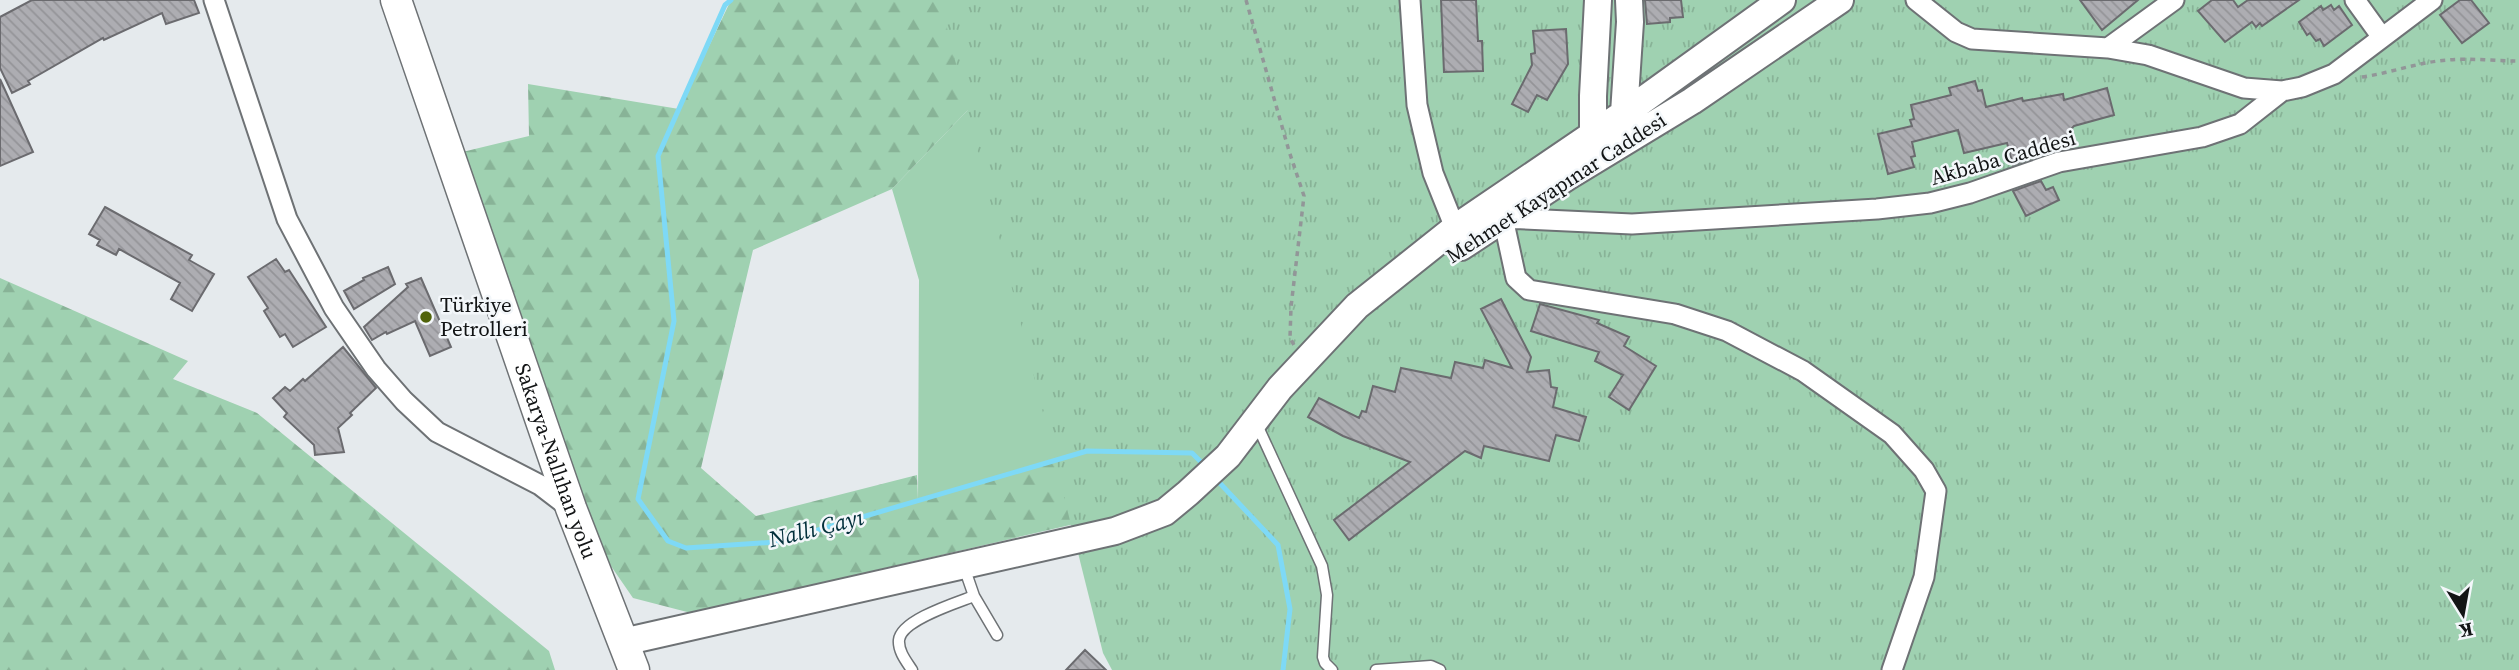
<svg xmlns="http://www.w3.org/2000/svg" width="2519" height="670" font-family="'Source Serif 4',serif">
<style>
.green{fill:#9fd1b1}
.forest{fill:url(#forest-firs)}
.park{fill:url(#park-tufts)}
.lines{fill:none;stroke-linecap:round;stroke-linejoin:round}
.stream{stroke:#7ed9f6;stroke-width:5}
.building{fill:url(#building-back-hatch);stroke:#6b6b6f;stroke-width:2}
.lane-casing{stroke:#6e7275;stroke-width:13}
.street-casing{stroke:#6e7275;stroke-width:23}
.secondary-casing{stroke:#6e7275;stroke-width:30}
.primary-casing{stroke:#6e7275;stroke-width:33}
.path{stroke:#929698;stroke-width:3.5;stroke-dasharray:5 5;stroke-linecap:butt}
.lane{stroke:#fff;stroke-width:10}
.street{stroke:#fff;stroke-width:19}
.secondary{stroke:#fff;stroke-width:26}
.primary{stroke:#fff;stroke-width:30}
.poi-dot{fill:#50630a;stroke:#f3f7fa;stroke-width:2.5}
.labels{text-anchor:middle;stroke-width:5;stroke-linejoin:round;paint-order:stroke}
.street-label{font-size:21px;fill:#121415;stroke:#f3f7fa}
.poi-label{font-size:21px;fill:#121415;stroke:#f3f7fa;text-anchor:start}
.water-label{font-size:23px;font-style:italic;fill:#022f3b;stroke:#f3f7fa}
</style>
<defs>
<pattern id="forest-firs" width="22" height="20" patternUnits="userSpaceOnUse" patternTransform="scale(1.75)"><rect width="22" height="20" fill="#9fd1b1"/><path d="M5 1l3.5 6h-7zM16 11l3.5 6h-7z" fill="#88b397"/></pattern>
<pattern id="park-tufts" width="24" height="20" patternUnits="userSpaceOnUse" patternTransform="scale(1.75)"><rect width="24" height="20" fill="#9fd1b1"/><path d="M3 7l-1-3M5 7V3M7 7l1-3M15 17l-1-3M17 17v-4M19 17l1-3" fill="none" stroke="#88b397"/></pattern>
<pattern id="building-back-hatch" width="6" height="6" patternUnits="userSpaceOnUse" patternTransform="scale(1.75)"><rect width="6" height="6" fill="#adadb2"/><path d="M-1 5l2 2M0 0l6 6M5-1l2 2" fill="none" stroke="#949498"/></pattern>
</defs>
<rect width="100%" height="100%" fill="#e5eaed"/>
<path class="green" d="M990,87L1087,451L918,501L919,280L892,189Z"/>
<path class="forest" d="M731,0H1030L990,87L892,189L753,250L701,468L756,516L917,475L918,500L1087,451L1148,507L691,613L633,598L571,508L450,155L529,136L528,84L679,109Z
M0,278L188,361L173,379L257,413L549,651L555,670H0Z"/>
<path class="park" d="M940,0H2519V670H1112L1103,653Z"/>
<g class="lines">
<path class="stream" d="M731,0L725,5L658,156L674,321L638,499L668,541L686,548L777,542L1087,451L1192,453L1205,466
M1216,479L1278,545L1290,609L1283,670"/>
</g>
<path class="building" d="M32,0H194L199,13L166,24L162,13L104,40L103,38L28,81L30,84L12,93L0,68V17Z
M1441,0H1476L1478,41H1482L1483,71L1444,72Z
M1645,0H1681L1683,17L1670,18V22L1647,24Z
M2080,0H2138L2102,30Z
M2212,0H2233L2238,7L2248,0H2299L2262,26L2260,23L2256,27L2252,22L2225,42L2198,11Z
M2460,0H2471L2489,23L2462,43L2440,15Z
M2331,5L2334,10L2339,6L2352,25L2324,46L2320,39L2316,41L2310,33L2307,35L2299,22L2321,6L2323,10Z
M1566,29L1568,64L1547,100L1537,95L1528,112L1512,104L1532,65L1531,54L1535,53L1533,31Z
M0,79L33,152L0,166Z
M1975,81L1978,91L1982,90L1986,107L2022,98L2023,101L2063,94L2064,100L2107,88L2114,115L2074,126L2072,128L2075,145L2031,155L2032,158L2013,165L2007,143L1964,153L1958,130L1912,142L1915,156L1911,157L1914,167L1888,174L1878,134L1912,126L1910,120L1914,119L1911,105L1951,95L1949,88Z
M2041,181L2046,190L2053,187L2059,200L2026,216L2013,191Z
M105,207L192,255L189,260L214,274L192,311L171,299L180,283L119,249L116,255L97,245L100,240L89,234Z
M276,259L285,272L289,270L326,327L293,347L285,334L280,337L264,311L268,308L248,277Z
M388,267L395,284L354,309L344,291L364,280L363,278Z
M421,278L451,347L430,356L415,321L387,334L386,332L372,340L364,327L408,287L406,284Z
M1501,299L1531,357L1527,372L1549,370L1551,387L1557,388L1553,407L1586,417L1579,441L1556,435L1549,461L1484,446L1481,458L1465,451L1349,540L1334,520L1410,462L1343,436L1308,417L1319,398L1359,418L1362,411L1366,412L1373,386L1395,392L1401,368L1451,378L1455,362L1483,368L1485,360L1512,368L1481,309Z
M1540,304L1599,320L1597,323L1629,337L1624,346L1656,366L1629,410L1609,397L1623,375L1595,361L1599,352L1531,331Z
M343,347L376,388L350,413L352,415L338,428L344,452L315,455L314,445L284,417L287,413L273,398L285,387L290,391L303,379L305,381Z
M1085,650L1106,670H1066Z"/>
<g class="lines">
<g class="lane-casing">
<path id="lane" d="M1258,427L1322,566L1327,595L1323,657L1325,663L1332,670
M964,567L974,596L997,635
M912,670C906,661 898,651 899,640C901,620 956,603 974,596
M1376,670L1431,666L1440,670"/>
</g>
<g class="street-casing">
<path id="street" d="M214,0L287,219L334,308L376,369L404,401L437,432L540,485L570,508
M1410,0L1417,105L1433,173L1455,228
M1916,0L1956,32L1972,39L2108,48L2148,55L2244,88L2282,91
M2355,0L2381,36
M2108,48L2174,0
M1892,670L1924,577L1936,491L1924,470L1892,434L1803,371L1727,331L1675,314L1529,290L1516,278L1503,218L1632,224L1877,209L1930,203L1970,193L2059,162L2202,137L2240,124L2282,91L2302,87L2334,74L2432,0"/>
</g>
<g class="secondary-casing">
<path id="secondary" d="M1626,124L1624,113L1630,22L1629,0
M1593,149V96L1598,0
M1461,247L1567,177L1692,101L1840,0
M623,642L1115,531L1165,512L1188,493L1228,456L1280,388L1357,306L1455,228L1639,103L1782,0"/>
</g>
<g class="primary-casing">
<g id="primary">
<path id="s1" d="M396,0L571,508L634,670"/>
</g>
</g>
<path class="path" d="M1246,0L1289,151L1304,196L1291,307L1290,338L1294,345
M2362,77C2391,73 2418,62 2448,60C2471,58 2496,61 2519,61"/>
<use href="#lane" class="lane"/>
<use href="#street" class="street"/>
<use href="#secondary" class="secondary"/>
<use href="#primary" class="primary"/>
</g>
<circle class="poi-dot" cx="426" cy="317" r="7"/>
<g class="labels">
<g class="street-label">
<text transform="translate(2003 158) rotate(-16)" y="7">Akbaba Caddesi</text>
<text transform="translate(1556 188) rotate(-33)" y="7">Mehmet Kayapınar Caddesi</text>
<text dy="7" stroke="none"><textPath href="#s1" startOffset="488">Sakarya-Nallıhan yolu</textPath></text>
</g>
<g class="poi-label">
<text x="440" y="312">Türkiye<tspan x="440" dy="24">Petrolleri</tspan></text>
</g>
<g class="water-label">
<text transform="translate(816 528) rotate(-14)" y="8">Nallı Çayı</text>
</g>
</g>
<g transform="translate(2463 614) rotate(169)" stroke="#f3f7fa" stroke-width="5" paint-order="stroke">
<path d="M0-5L12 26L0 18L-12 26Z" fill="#121415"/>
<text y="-10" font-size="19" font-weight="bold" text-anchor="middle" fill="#121415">K</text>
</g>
</svg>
